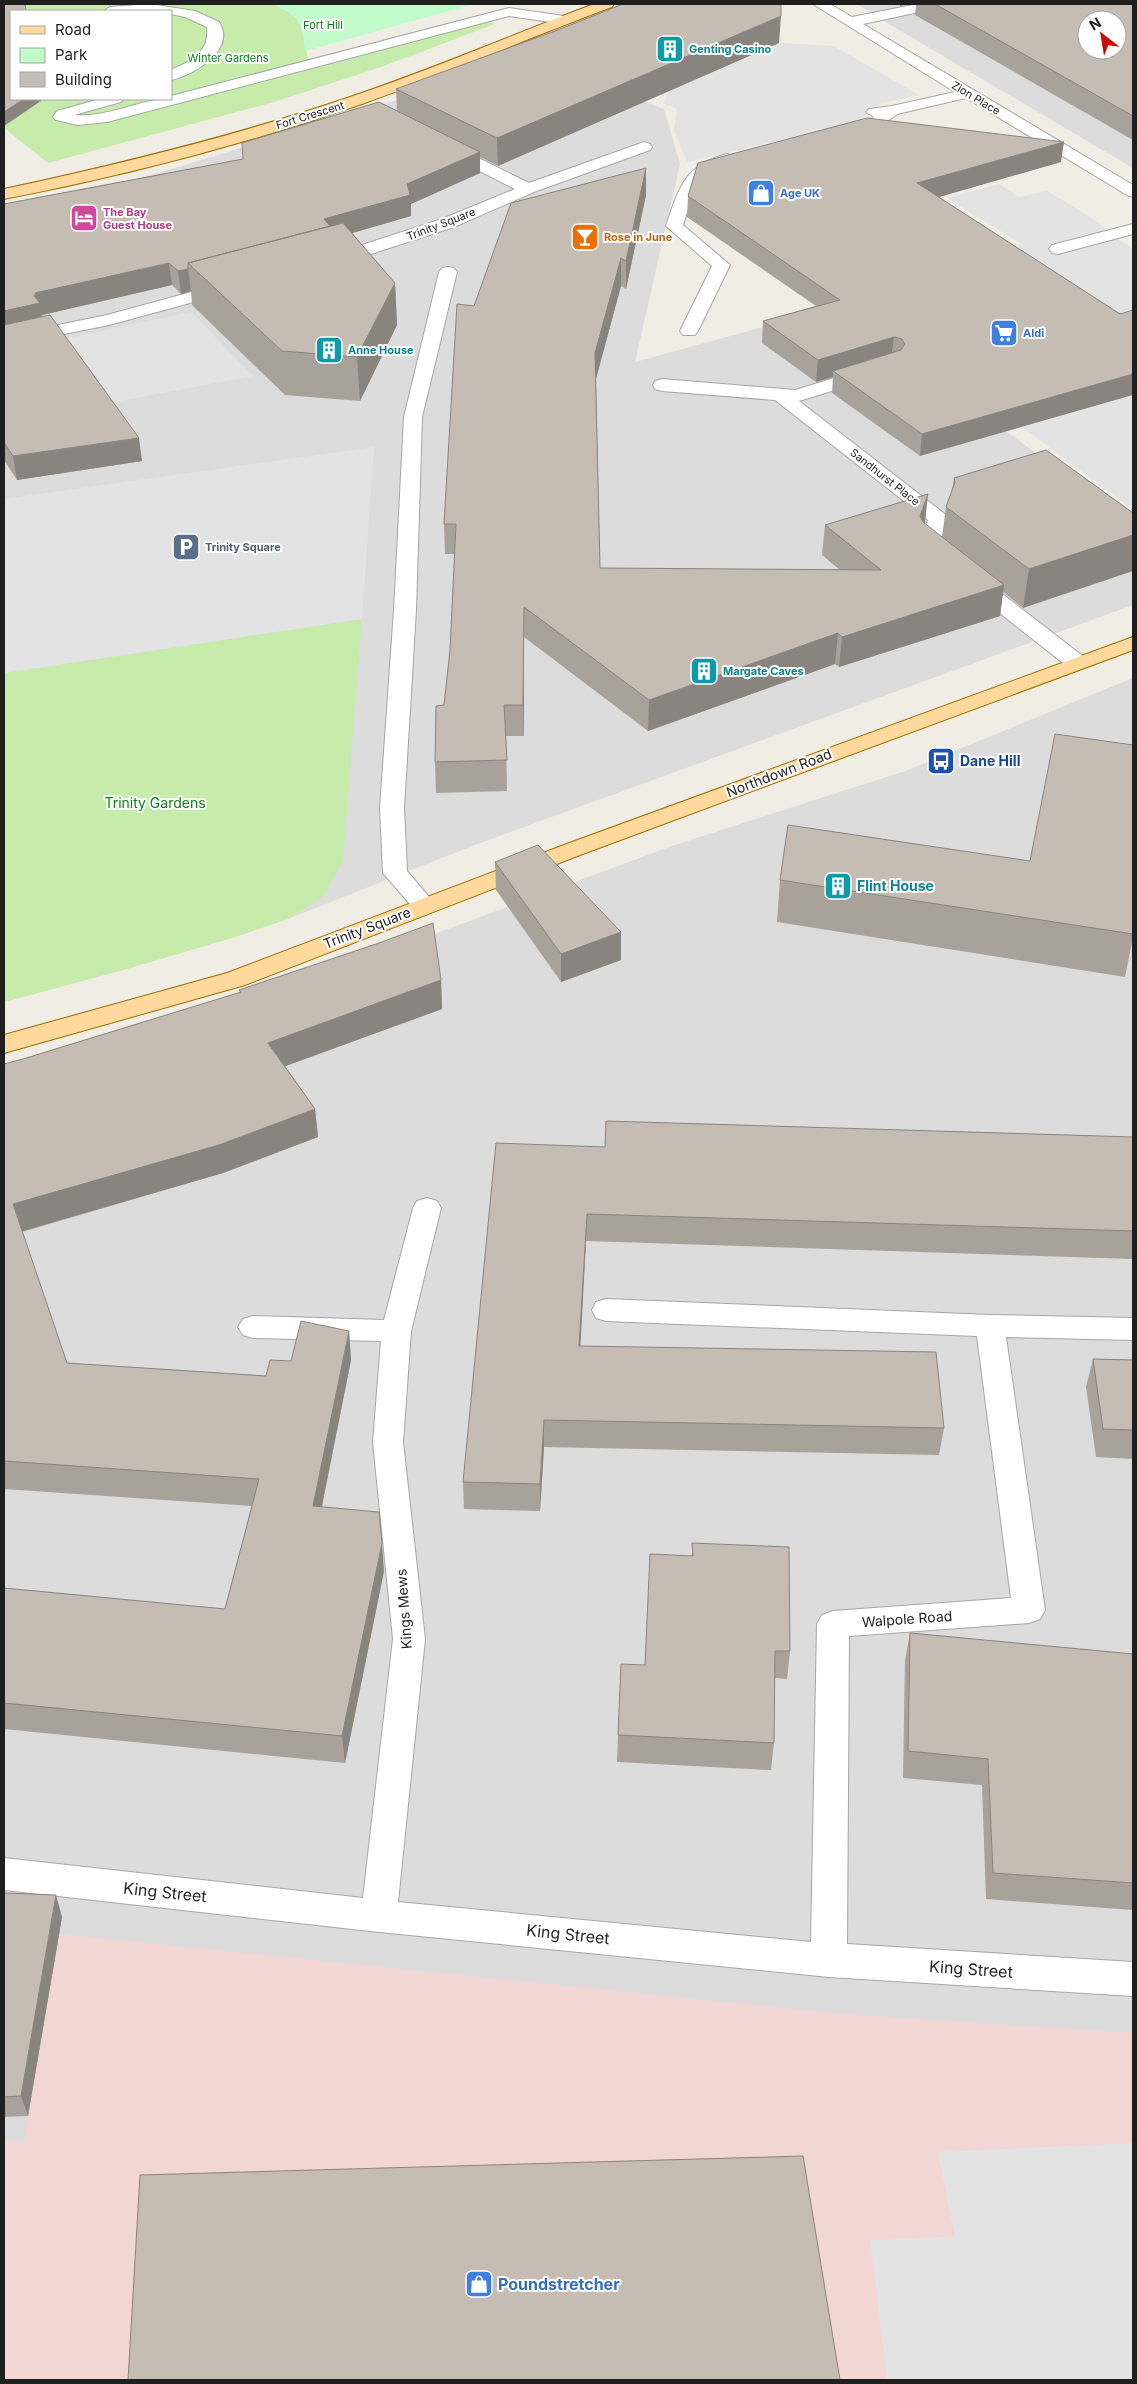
<svg xmlns="http://www.w3.org/2000/svg" width="1137" height="2384" font-family="Inter,sans-serif">
<style>
.residential{fill:#dddcdc;fill-rule:evenodd}
.commercial{fill:#f1d6d4}
.grass{fill:#c7ebaa}
.park{fill:#c1fbc9}
.parking{fill:#e3e3e3}
.lines{fill:none;stroke-linecap:round;stroke-linejoin:round}
.minor-casing{stroke:#a6a6a6;stroke-width:2}
.major-casing{stroke:#9a6e00;stroke-width:2}
.minor{fill:#fff;fill-rule:evenodd}
.major{fill:#fed89c;fill-rule:evenodd}
.wall{fill:#a9a29b}
.shaded-wall{fill:#8a847e}
.building{fill:#c5bcb4;stroke:#8a847e;fill-rule:evenodd}
.labels{text-anchor:middle;stroke-width:4;stroke-linejoin:round;paint-order:stroke}
.far-park-label{font-size:11px;fill:#098218;stroke:#fff}
.far-culture-label{font-size:11px;font-weight:bold;fill:#0d838f;stroke:#fff;text-anchor:start}
.far-street-label{font-size:11px;fill:#1f1f1f;stroke:#fff}
.far-shop-label{font-size:11px;font-weight:bold;fill:#366cbe;stroke:#fff;text-anchor:start}
.far-hotel-label{font-size:11px;font-weight:bold;fill:#b23c85;stroke:#fff;text-anchor:start}
.far-food-label{font-size:11px;font-weight:bold;fill:#c56008;stroke:#fff;text-anchor:start}
.far-service-label{font-size:11px;font-weight:bold;fill:#4e5e75;stroke:#fff;text-anchor:start}
.transit-label{font-size:14px;font-weight:bold;fill:#164399;stroke:#fff;text-anchor:start}
.street-label{font-size:14px;fill:#1f1f1f;stroke:#fff}
.park-label{font-size:14px;fill:#098218;stroke:#fff}
.culture-label{font-size:14px;font-weight:bold;fill:#0d838f;stroke:#fff;text-anchor:start}
.near-street-label{font-size:16px;fill:#1f1f1f;stroke:#fff}
.near-shop-label{font-size:16px;font-weight:bold;fill:#366cbe;stroke:#fff;text-anchor:start}
</style>
<rect width="100%" height="100%" fill="#f0ede5"/>
<path class="residential" d="M857,4H1133V168L889,24ZM1087,20H1117V50H1087Z
M531,59L664,109L680,164L635,362L836,307L1133,524V605L472,846L288,919L235,937L123,970L4,1002V210L93,193Z
M1133,678V2380H4V1073L202,1020L672,846L908,770Z"/>
<path class="commercial" d="M59,1934L842,2014L1133,2033V2380H4V2140L24,2141Z"/>
<path class="grass" d="M26,4H274C284,9 297,16 302,26C307,35 305,51 309,61L470,17L495,24L381,67L274,102L48,163L4,128V121L23,113L44,99H171V11L4,10Z
M362,619L343,860L324,896L288,919L235,937L123,970L4,1002V673Z"/>
<path class="park" d="M274,4H474L305,51C302,23 301,17 274,4Z"/>
<path class="parking" d="M779,43L834,46L919,95L879,104L857,122L687,162L674,131L677,109L664,103L668,91Z
M999,184L1019,197L1047,191L1089,216L1133,250V331L991,253L1023,245L947,198Z
M191,312L253,376L109,403L58,340Z
M1133,395V510L1022,427Z
M374,447L362,619L4,673V499Z
M1133,2143V2380H887L870,2240L955,2236L938,2152Z"/>
<g class="lines">
<g class="minor-casing">
<path id="minor" d="M150,4L195,11L219,22C237,50 193,75 171,80V70C191,61 210,52 207,27L185,17L171,14V11H103L110,7Z
M813,4H830L852,17L918,4H945L943,7L938,8L863,24L1133,185V197L1127,195L966,98L897,114L877,129L847,136L841,134L839,131L841,128L866,122L874,117L866,112L869,109L892,106L955,92Z
M509,8L564,16L571,20L564,24L509,16L107,122L78,125L56,120L53,117L57,111L100,99H124L121,102L74,115C108,118 138,99 171,99V96Z
M644,142L650,144L652,147L650,150L534,192L454,227L337,265H325L322,261L325,257L442,219L515,189L440,151L438,148L440,145H452L529,183Z
M727,154L733,156L735,159L733,162C696,174 694,192 683,225L730,265L698,331L695,335H683L680,331L712,266L666,226C679,188 684,165 727,154Z
M1133,224V234L1058,254L1052,253L1049,249L1052,245Z
M448,267L454,268L457,272L422,417L416,610L404,808L407,871L436,905L433,910L424,913L415,910L383,873L380,808L394,610L404,417L439,272L442,268Z
M228,282L234,283L237,287L234,291L109,325L4,346V336L107,315Z
M867,368L874,370L876,374L874,378L799,401L946,515L949,519L939,545L1084,657L1087,662L1084,667L1076,668L1068,667L921,551L918,547L928,520L775,400L662,391L655,389L653,385L655,381L662,379L795,390Z
M427,1198L437,1201L441,1208L411,1331L403,1442L425,1639L398,1902L811,1942L817,1624L822,1615L833,1611L1011,1598L977,1336L606,1321L596,1318L592,1310L596,1302L606,1299L990,1315L1133,1318V1340L1006,1337L1045,1610L1040,1619L1029,1623L849,1636L847,1944L1133,1962V1996L829,1977L379,1932L4,1890V1858L363,1898L393,1639L373,1442L381,1341L253,1338L243,1335L238,1327L243,1319L253,1316L384,1320L413,1208L417,1201Z"/>
</g>
<g class="major-casing">
<path id="major" d="M594,4H614L612,7C528,38 446,74 362,104C246,144 124,176 4,199V189C120,164 235,136 347,98C431,70 512,35 594,4Z
M1133,637V650L580,855L245,985L4,1053V1035L227,973L564,845Z"/>
</g>
<use href="#minor" class="minor"/>
<use href="#major" class="major"/>
</g>
<path class="wall" d="M916,4H1133V140L915,15Z
M779,43L498,166L480,157V173L411,204V216L352,233L395,283L397,325L360,401L285,395L192,305L191,291L181,294L172,285L42,315L43,317L142,461L17,480L4,460V204L243,159L397,111L396,89Z
M1061,162L938,197L1120,314L920,456L832,393L833,377L816,382L762,343L763,321L816,306L687,217L688,196Z
M646,168V195L626,289L621,286L596,379L600,568L840,570L822,555L825,525L925,524L942,537L946,507L952,491L954,478L1133,513L1023,608L1003,592L1000,616L839,667L835,664L648,731L524,637V736H506L507,791L436,793L435,762L444,705L450,650L455,554H445L444,524L474,306Z
M1133,745V937L1125,977L777,922L780,880L1030,861Z
M495,862L621,960L561,982L496,890Z
M441,980L442,1009L285,1066L315,1109L318,1137L223,1173L22,1232L67,1363L266,1376L291,1361L349,1331L351,1360L322,1507L384,1571L345,1763L4,1729V1588L225,1609L252,1506L4,1489V1064L23,1059L240,993L239,990Z
M1133,1137V1259L586,1241L580,1346L944,1428L939,1455L544,1447L540,1511L464,1509L463,1482L605,1147Z
M1093,1359L1133,1360V1459L1096,1457L1086,1387Z
M692,1543L790,1651L787,1679L775,1678L774,1743L771,1770L617,1762L618,1735L645,1665L692,1556Z
M910,1633L1133,1654V1910L986,1899L982,1785L903,1778L905,1660Z
M4,1893L62,1917L28,2116L4,2117Z"/>
<path class="shaded-wall" d="M900,4H910L900,6Z
M781,16L779,43L498,166L497,138Z
M24,99H40L41,101L4,126V112Z
M1064,142L1061,162L915,204L917,183Z
M480,152V173L411,204V216L335,238L324,219Z
M646,168V195L626,289V261Z
M621,258V286L595,382V353Z
M169,263L172,285L42,315L44,326L4,335V311L34,296L35,293Z
M188,269L191,291L181,294L178,271Z
M395,283L397,325L360,401L357,357Z
M894,337L891,359L833,371V377L816,382L818,360Z
M1133,374V395L920,456L922,434Z
M139,438L142,461L17,480L13,456Z
M928,494L925,523L916,546L920,516Z
M1133,535V571L1023,608L1029,569Z
M1004,585L1000,616L839,667L842,637Z
M524,607V736L523,705Z
M838,633L835,664L648,731L649,700Z
M621,932V960L561,982V954Z
M441,980L442,1009L272,1071L268,1043Z
M315,1109L318,1137L223,1173L19,1232L13,1204Z
M587,1214L586,1241L579,1373V1346Z
M349,1331L351,1360L316,1534L313,1506Z
M544,1420V1447L540,1511V1484Z
M382,1543L384,1571L345,1763L342,1736Z
M56,1895L62,1917L28,2116L21,2096Z"/>
<path class="building" d="M4,4H25L26,11H11V99H24L4,112Z
M623,4H781V16L497,138L396,89L555,31Z
M935,4H1133V116ZM1087,20H1117V50H1087Z
M379,102L480,152L407,184L410,195L324,219L330,226L188,263V269L178,271L169,263L35,293L36,295L34,296L40,303L4,311V204L243,159L242,143Z
M867,118L1064,142L917,183L1120,314L1133,310V374L922,434L833,371L901,350L905,344L902,339L894,337L818,360L763,321L840,300L688,196L698,163Z
M646,168L626,261L621,258L595,353L600,568L881,570L825,525L928,494L920,516L923,522L1004,585L842,637L838,633L649,700L524,607L523,705H504L507,760L435,762L436,706L444,705L450,650L456,524H444L457,304L474,306L511,203Z
M343,223L395,283L357,357L282,351L188,263Z
M50,315L139,438L13,456L4,443V325Z
M1046,450L1133,513V535L1029,569L946,507L955,482L954,478Z
M1055,734L1133,745V934L780,880L788,825L1030,861Z
M538,845L621,932L561,954L495,862Z
M433,923L441,980L268,1043L315,1109L219,1145L13,1204L67,1363L266,1376L270,1360L291,1361L301,1321L349,1331L313,1506L379,1512L382,1543L342,1736L4,1703V1588L225,1609L259,1479L4,1461V1064L23,1059L241,992L239,990L379,943Z
M606,1121L1133,1137V1231L587,1214L579,1346L936,1352L944,1428L544,1420L540,1484L463,1482L496,1143L605,1147Z
M1093,1359L1133,1360V1430L1103,1429Z
M692,1543L789,1547L790,1651H775L774,1743L618,1735L621,1664L645,1665L650,1554L693,1556Z
M910,1633L1133,1654V1883L993,1873L988,1759L908,1751Z
M4,1893L56,1895L21,2096L4,2097Z
M803,2156L840,2380H128L140,2175Z"/>
<defs>
<g id="building-square" transform="scale(1.4375)"><rect x="-9" y="-9" width="18" height="18" rx="4" fill="#0f9aa8" stroke="#fff"/><path d="M-4-6H4V6H1V3H-1V6H-4ZM-2.5-4.3h1.7v1.8h-1.7ZM.8-4.3h1.7v1.8H.8ZM-2.5-1h1.7V.8h-1.7ZM.8-1h1.7V.8H.8Z" fill="#fff"/></g>
<g id="shop-square" transform="scale(1.4375)"><rect x="-9" y="-9" width="18" height="18" rx="4" fill="#3f7fe0" stroke="#fff"/><path d="M-5-2.5h2.3a2.7 3.5 0 0 1 5.4 0H5L5.5 6h-11ZM-1.5-2.5h3a1.5 2.3 0 0 0-3 0Z" fill="#fff"/></g>
<g id="hotel-square" transform="scale(1.4375)"><rect x="-9" y="-9" width="18" height="18" rx="4" fill="#d1479c" stroke="#fff"/><path d="M-6-4.5h1.5V1H6V5H4.5V3h-9V5H-6ZM-4 0a1.8 1.8 0 1 1 3.6 0ZM.5 0V-2.5h3Q6-2.5 6 0Z" fill="#fff"/></g>
<g id="bar-square" transform="scale(1.4375)"><rect x="-9" y="-9" width="18" height="18" rx="4" fill="#e8710a" stroke="#fff"/><path d="M-6-5H6L.8 .8V4.5H3.5V6h-7V4.5H-.8V.8Z" fill="#fff"/></g>
<g id="supermarket-square" transform="scale(1.4375)"><rect x="-9" y="-9" width="18" height="18" rx="4" fill="#3f7fe0" stroke="#fff"/><path d="M-6-5.5h2.5l.6 2H6L4.5 2H-2.5L-4.4-4H-6ZM-1.5 3.2a1.3 1.3 0 1 0 .1 0ZM3 3.2a1.3 1.3 0 1 0 .1 0Z" fill="#fff"/></g>
<g id="parking-square" transform="scale(1.4375)"><rect x="-9" y="-9" width="18" height="18" rx="4" fill="#5c6f8a" stroke="#fff"/><path d="M-3.5-5.5H1a3.5 3.5 0 0 1 0 7H-1V5.5H-3.5ZM-1-3.4V-.6H.8a1.4 1.4 0 0 0 0-2.8Z" fill="#fff"/></g>
<g id="bus-square" transform="scale(1.4375)"><rect x="-9" y="-9" width="18" height="18" rx="4" fill="#1a4fb4" stroke="#fff"/><path d="M-5-6H5V4H4V6H2V4H-2V6H-4V4H-5ZM-3.5-4V0h7V-4ZM-3.5 1.2v1.5H-2V1.2ZM2 1.2v1.5H3.5V1.2Z" fill="#fff"/></g>
</defs>
<g fill-rule="evenodd">
<use href="#building-square" x="670" y="49"/>
<use href="#shop-square" x="761" y="193"/>
<use href="#hotel-square" x="84" y="218"/>
<use href="#bar-square" x="585" y="237"/>
<use href="#supermarket-square" x="1004" y="333"/>
<use href="#building-square" x="329" y="350"/>
<use href="#parking-square" x="186" y="547"/>
<use href="#building-square" x="704" y="671"/>
<use href="#bus-square" x="941" y="761"/>
<use href="#building-square" x="838" y="886"/>
<use href="#shop-square" x="479" y="2284"/>
</g>
<g class="labels">
<g class="far-park-label">
<text x="323" y="29">Fort Hill</text>
<text x="228" y="62">Winter Gardens</text>
</g>
<g class="far-culture-label">
<text x="689" y="53">Genting Casino</text>
<text x="348" y="354">Anne House</text>
<text x="723" y="675">Margate Caves</text>
</g>
<g class="far-street-label">
<text transform="translate(976 98) rotate(31)" y="4">Zion Place</text>
<text transform="translate(310 115) rotate(-17)" y="4">Fort Crescent</text>
<text transform="translate(441 224) rotate(-21)" y="4">Trinity Square</text>
<text transform="translate(885 477) rotate(38)" y="4">Sandhurst Place</text>
</g>
<g class="far-shop-label">
<text x="780" y="197">Age UK</text>
<text x="1023" y="337">Aldi</text>
</g>
<g class="far-hotel-label">
<text x="103" y="216">The Bay<tspan x="103" dy="13">Guest House</tspan></text>
</g>
<g class="far-food-label">
<text x="604" y="241">Rose in June</text>
</g>
<g class="far-service-label">
<text x="205" y="551">Trinity Square</text>
</g>
<g class="transit-label">
<text x="960" y="766">Dane Hill</text>
</g>
<g class="street-label">
<text transform="translate(779 773) rotate(-21)" y="5">Northdown Road</text>
<text transform="translate(367 928) rotate(-21)" y="5">Trinity Square</text>
<text transform="translate(404 1609) rotate(-94)" y="5">Kings Mews</text>
<text transform="translate(907 1619) rotate(-4)" y="5">Walpole Road</text>
</g>
<g class="park-label">
<text x="155" y="808">Trinity Gardens</text>
</g>
<g class="culture-label">
<text x="857" y="891">Flint House</text>
</g>
<g class="near-street-label">
<text transform="translate(165 1892) rotate(6)" y="6">King Street</text>
<text transform="translate(568 1934) rotate(6)" y="6">King Street</text>
<text transform="translate(971 1969) rotate(4)" y="6">King Street</text>
</g>
<g class="near-shop-label">
<text x="498" y="2290">Poundstretcher</text>
</g>
</g>
<rect width="1137" height="2384" fill="none" stroke="#1f1f1f" stroke-width="10"/>
<rect x="10" y="10" width="162" height="90" fill="#ffffff" stroke="#a5a5a5"/>
<rect x="20" y="26" width="25" height="8" fill="#fed89c" stroke="#a5a5a5"/>
<text x="55" y="35" font-size="15" fill="#1f1f1f">Road</text>
<rect x="20" y="48" width="25" height="15" fill="#c1fbc9" stroke="#a5a5a5"/>
<text x="55" y="60" font-size="15" fill="#1f1f1f">Park</text>
<rect x="20" y="72" width="25" height="15" fill="#c5bcb4" stroke="#a5a5a5"/>
<text x="55" y="85" font-size="15" fill="#1f1f1f">Building</text>
<g transform="translate(1102 35) rotate(329)"><circle r="24" fill="#ffffff" stroke="#a5a5a5"/>
<path d="M0-4L9 19L0 12L-9 19Z" fill="#ce0a00"/>
<text y="-8" font-size="14" font-weight="bold" text-anchor="middle" fill="#1f1f1f">N</text>
</g>
</svg>
